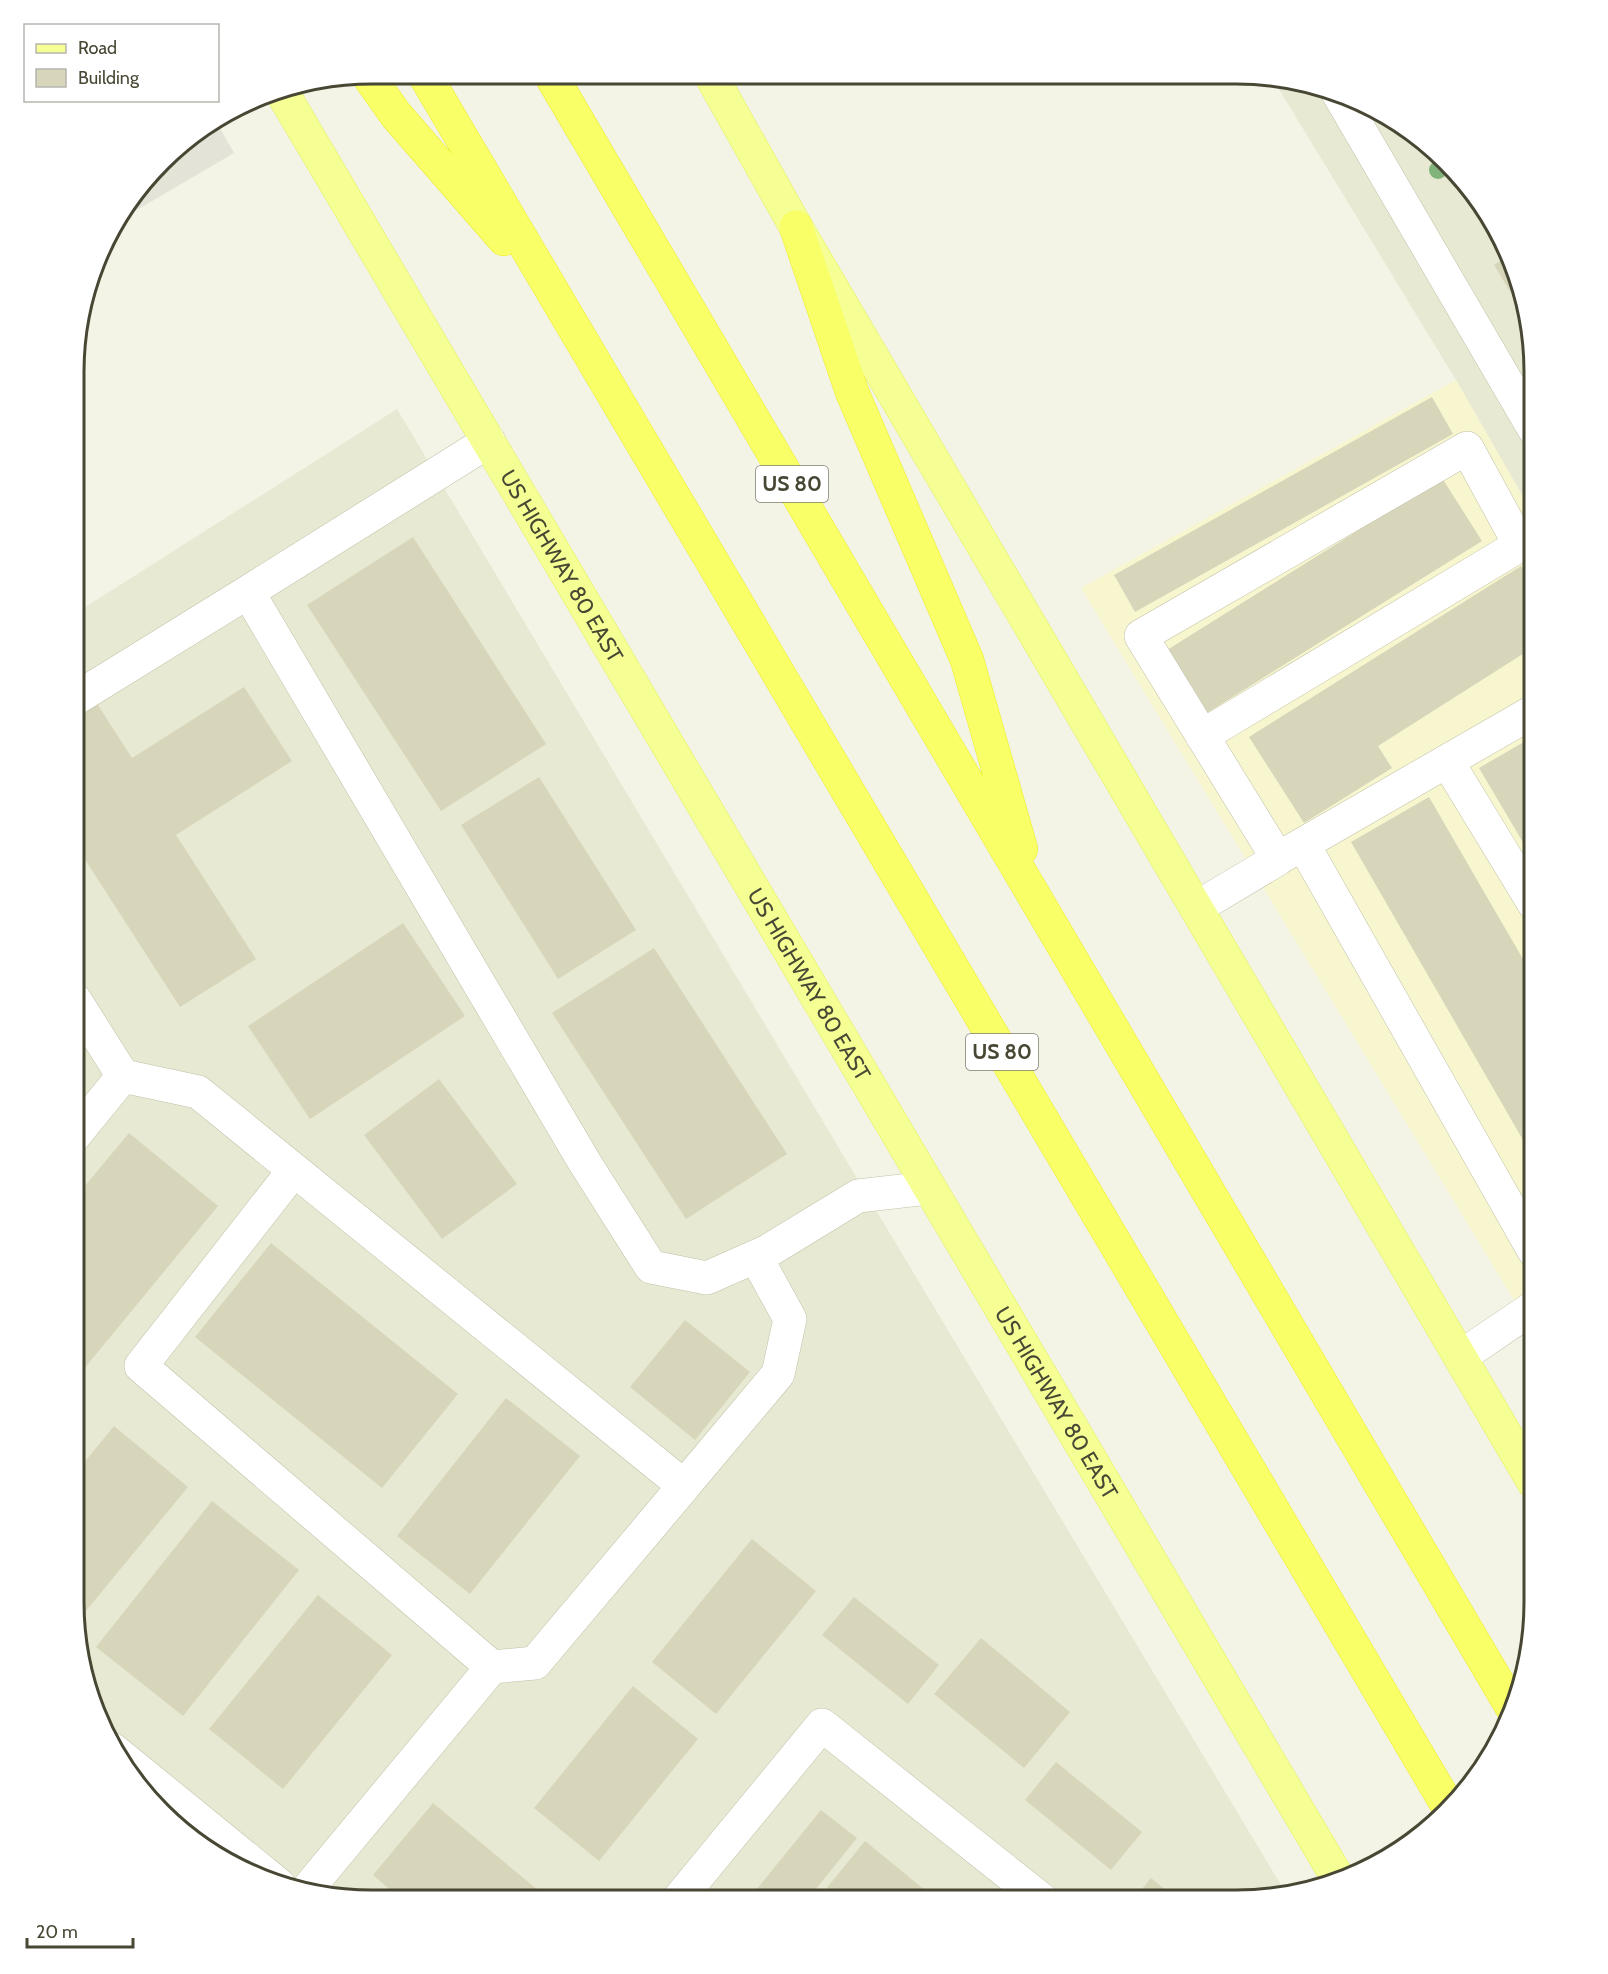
<svg xmlns="http://www.w3.org/2000/svg" width="1608" height="1974" font-family="Cabin,sans-serif">
<style>
.residential{fill:#e8e9d3}
.commercial{fill:#f8f6cf}
.industrial{fill:#e3e3d8}
.building{fill:#d7d6ba}
.lines{fill:none;stroke-linecap:round;stroke-linejoin:round}
.minor-casing{stroke:#c0c1a7;stroke-width:34}
.major-casing{stroke:#e3ee5a;stroke-width:34}
.highway-casing{stroke:#eaeb29;stroke-width:34}
.minor{stroke:#fff;stroke-width:33}
.major{stroke:#f5ff94;stroke-width:33}
.highway{stroke:#f9ff66;stroke-width:33}
.tree{fill:#81b47a}
.labels{text-anchor:middle;stroke-width:4.5;stroke-linejoin:round;paint-order:stroke}
.shield{fill:#fff;stroke:#7f7e71;stroke-width:1.5}
.shield-label{font-size:21px;font-weight:bold;fill:#484734}
.street-label{font-size:22px;fill:#484734;stroke:#fff}
.rim{fill:none;stroke:#484734;stroke-width:3}
</style>
<rect width="100%" height="100%" fill="#f3f4e6"/>
<path class="residential" d="M1271,76L1350,96L1402,124L1460,175L1495,223L1524,295L1534,372V516L1456,380Z
M397,409L919,1282L1287,1895L1255,1900H352L276,1885L206,1850L161,1813L113,1751L84,1679L74,1602L76,613Z"/>
<path class="commercial" d="M1456,380L1534,516V1333L1081,588Z"/>
<path class="industrial" d="M217,123L234,153L113,224L175,147Z"/>
<path class="building" d="M1508,256L1524,295L1528,321L1494,265Z
M1432,397L1453,434L1135,612L1114,575Z
M1442,478L1482,541L1207,713L1167,650Z
M413,537L546,744L441,811L307,605Z
M1521,566L1534,586V647L1378,746L1392,768L1304,823L1249,737Z
M244,687L292,761L176,835L256,959L180,1007L75,844V715L96,702L132,758Z
M1534,736V861L1479,768Z
M539,777L636,930L558,979L461,825Z
M1429,797L1534,978V1159L1351,842Z
M403,923L465,1016L310,1119L248,1026Z
M654,948L787,1154L686,1219L552,1013Z
M439,1079L517,1184L442,1239L364,1135Z
M129,1133L218,1206L74,1381V1199Z
M271,1243L458,1394L382,1488L195,1337Z
M685,1320L750,1372L695,1440L630,1387Z
M506,1398L580,1456L470,1594L397,1536Z
M114,1426L188,1487L76,1623L74,1602V1475Z
M212,1501L299,1570L183,1716L96,1647Z
M752,1539L816,1591L716,1714L652,1662Z
M318,1595L392,1655L283,1789L209,1729Z
M854,1597L939,1665L908,1704L822,1635Z
M981,1638L1070,1712L1024,1768L934,1694Z
M633,1686L698,1739L599,1861L534,1808Z
M1056,1762L1142,1832L1111,1870L1025,1800Z
M433,1803L550,1900H402L373,1875Z
M821,1810L857,1838L807,1900H758L752,1895Z
M865,1841L937,1900H817Z
M1151,1878L1178,1900H1133Z"/>
<g class="lines">
<g class="minor-casing">
<path id="minor" d="M1338,93L1534,429
M248,592L489,441
M75,699L248,592L585,1163L651,1267L707,1278L768,1251L858,1196L928,1188
M1447,761L1534,904
M1303,844L1534,1251
M1284,855L1534,711
M1196,908L1278,859L1141,636L1467,448L1520,545L1202,736
M123,1076L198,1092L684,1486L535,1663L492,1667L141,1366L294,1170
M74,1136L123,1076L75,1000
M1460,1357L1534,1307
M684,1486L778,1374L790,1319L756,1257
M112,1749L279,1885
M306,1891L492,1667
M678,1900L822,1725L1042,1900"/>
</g>
<g class="major-casing">
<g id="major">
<path d="M710,74L796,227L1534,1483"/>
<path id="s1" d="M280,89L1339,1880"/>
</g>
</g>
<g class="highway-casing">
<path id="highway" d="M367,74L396,115L504,239
M424,74L1449,1808
M550,74L1513,1709
M796,227L852,392L967,660L1021,849"/>
</g>
<use href="#minor" class="minor"/>
<use href="#major" class="major"/>
<use href="#highway" class="highway"/>
</g>
<circle class="tree" cx="1438" cy="170" r="9"/>
<g class="labels">
<g class="shield">
<rect x="756" y="466" width="72" height="36" rx="4.5"/>
<rect x="966" y="1034" width="72" height="36" rx="4.5"/>
</g>
<g class="shield-label">
<text x="792" y="491">US 80</text>
<text x="1002" y="1059">US 80</text>
</g>
<g class="street-label">
<text dy="8" stroke="none"><textPath href="#s1" startOffset="554">US HIGHWAY 80 EAST</textPath></text>
<text dy="8" stroke="none"><textPath href="#s1" startOffset="1040">US HIGHWAY 80 EAST</textPath></text>
<text dy="8" stroke="none"><textPath href="#s1" startOffset="1526">US HIGHWAY 80 EAST</textPath></text>
</g>
</g>
<path d="M0 0H1608V1974H0ZM372 84H1236A288 288 0 0 1 1524 372V1602A288 288 0 0 1 1236 1890H372A288 288 0 0 1 84 1602V372A288 288 0 0 1 372 84Z" fill="#fff" fill-rule="evenodd"/>
<path class="rim" d="M372 84H1236A288 288 0 0 1 1524 372V1602A288 288 0 0 1 1236 1890H372A288 288 0 0 1 84 1602V372A288 288 0 0 1 372 84Z"/>
<rect x="24" y="24" width="195" height="78" fill="#ffffff" stroke="#b6b5ae" stroke-width="1.5"/>
<rect x="36" y="44" width="30" height="9" fill="#f5ff94" stroke="#b6b5ae" stroke-width="1.5"/>
<text x="78" y="54" font-size="18" fill="#484734">Road</text>
<rect x="36" y="69" width="30" height="18" fill="#d7d6ba" stroke="#b6b5ae" stroke-width="1.5"/>
<text x="78" y="84" font-size="18" fill="#484734">Building</text>
<path d="M27 1938v9h106v-9" fill="none" stroke="#484734" stroke-width="3"/>
<text x="36" y="1938" font-size="18" fill="#484734" stroke="#ffffff" stroke-width="4.5" paint-order="stroke">20 m</text>
</svg>
